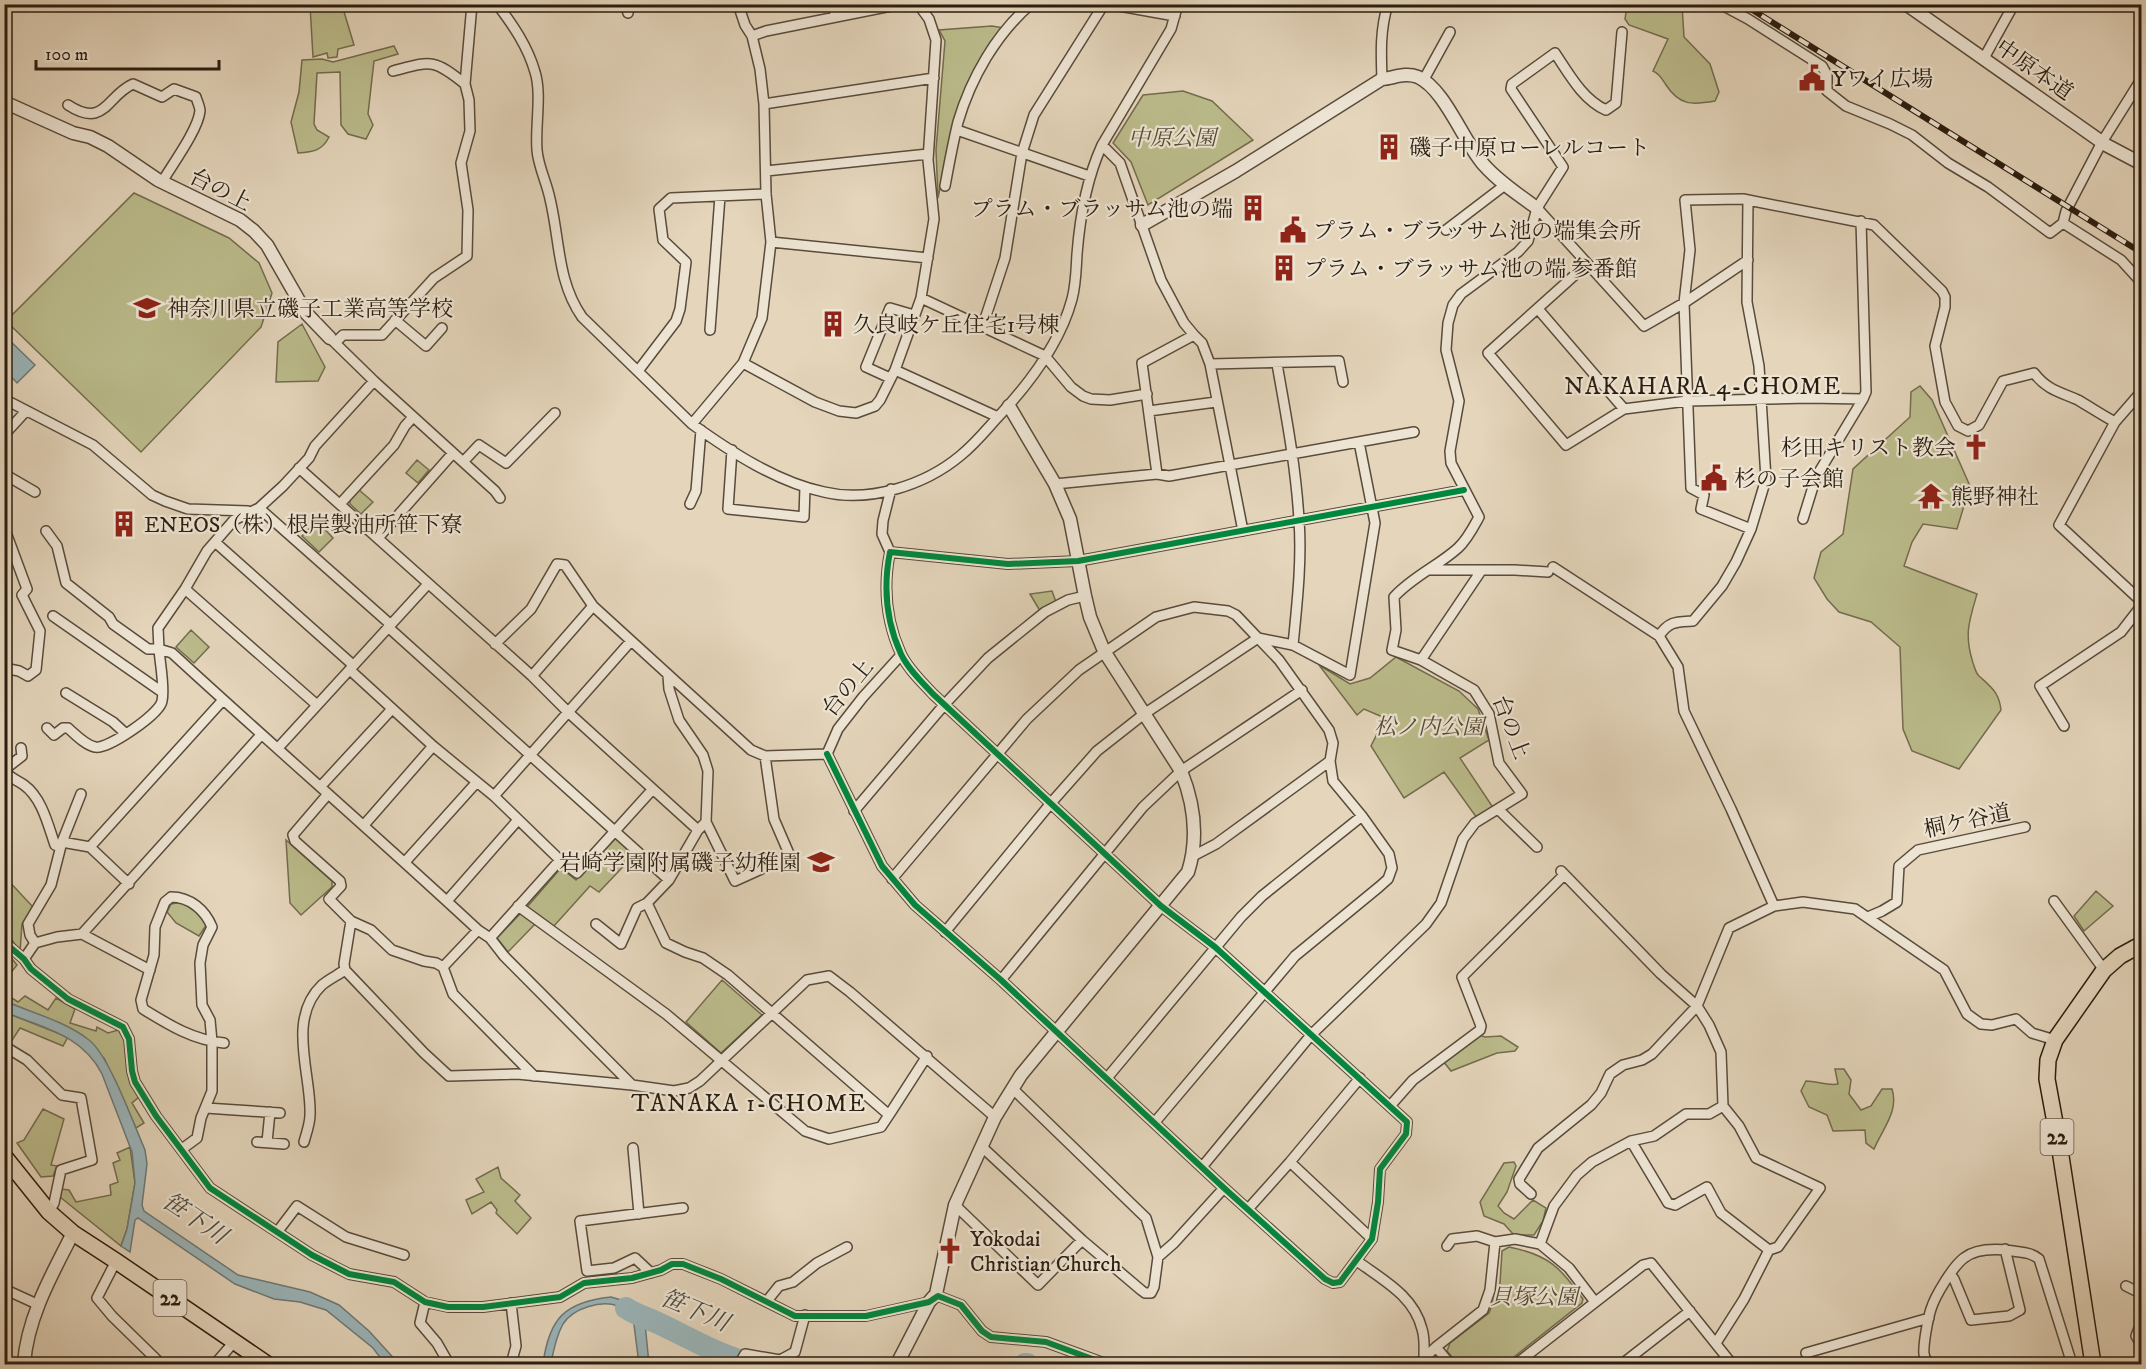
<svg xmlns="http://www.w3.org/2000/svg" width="2146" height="1369" font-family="'IM FELL DW Pica','Noto Serif JP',serif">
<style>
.green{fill:#bbbb8b;stroke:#736c4e;stroke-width:1.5}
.water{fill:#9bb6bb;stroke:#6e7977;stroke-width:1.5}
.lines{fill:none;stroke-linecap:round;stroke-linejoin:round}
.river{stroke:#9bb6bb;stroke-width:22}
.minor-casing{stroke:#594b3b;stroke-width:12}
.tertiary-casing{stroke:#594b3b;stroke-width:15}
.primary-casing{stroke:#2b1d10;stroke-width:18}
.minor{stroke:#ede4d3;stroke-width:9}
.tertiary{stroke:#ede4d3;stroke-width:12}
.primary{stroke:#e4d5bb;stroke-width:15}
.rail-casing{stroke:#2b1d10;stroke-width:6}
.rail{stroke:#ede4d3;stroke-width:4;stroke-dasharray:11;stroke-linecap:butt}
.cycleway-casing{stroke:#ede4d3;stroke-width:10}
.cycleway{stroke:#00873e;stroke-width:6}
.labels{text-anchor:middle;stroke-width:4.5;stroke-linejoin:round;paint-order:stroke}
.shield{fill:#ede4d3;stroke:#65594a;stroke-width:1.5}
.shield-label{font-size:21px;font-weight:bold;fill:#2b1d10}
.street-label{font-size:22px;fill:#2b1d10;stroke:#ede4d3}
.poi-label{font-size:22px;fill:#2b1d10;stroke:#ede4d3;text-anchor:start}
.park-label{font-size:22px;font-style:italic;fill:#564c35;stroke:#ede4d3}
.neighbourhood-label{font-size:24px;letter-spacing:1.5px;fill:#2b1d10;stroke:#ede4d3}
.water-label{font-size:24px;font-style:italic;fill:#4d4b43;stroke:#ede4d3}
</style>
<rect width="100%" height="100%" fill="#e4d5bb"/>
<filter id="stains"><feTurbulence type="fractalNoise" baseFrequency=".00333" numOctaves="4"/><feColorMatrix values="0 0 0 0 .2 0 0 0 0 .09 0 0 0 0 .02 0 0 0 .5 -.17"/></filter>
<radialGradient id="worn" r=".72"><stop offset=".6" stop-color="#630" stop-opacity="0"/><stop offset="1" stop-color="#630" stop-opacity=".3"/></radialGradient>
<path class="green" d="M310,5H342L354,45L338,49L337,57L328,58L327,53L313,57Z
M1635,5H1682L1684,37L1710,64L1719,92L1715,101C1692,105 1680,106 1666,85C1662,79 1660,74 1653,71L1668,39L1629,25L1625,19L1627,6Z
M992,26L1004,28C994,40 984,52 977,66C954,106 947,154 938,198L936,150L945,41L939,30Z
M394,46L398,54L374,61L368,114L373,125L366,139L348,134L341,125L340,72L317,73L314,124L317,130L329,137C322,151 313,152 298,153L291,122L299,92L302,60L322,59L333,62Z
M1183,91L1212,101L1253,140L1148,205L1131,162L1113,143L1143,95Z
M134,193L229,238L259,263L272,293L261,327L141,452L6,321Z
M302,324L325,367L318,381L276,382L278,342Z
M1920,386L1932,400L1970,486L1957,529L1923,524L1912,542L1904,566L1977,594C1969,621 1964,635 1973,663C1975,668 1975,672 1979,676C1991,687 1999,692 2001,710L1959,769L1912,751L1903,729L1900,647L1871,622L1839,612L1827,599L1814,578L1821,552L1843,534L1853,469L1910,417L1911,392Z
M417,460L429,470L418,483L406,473Z
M358,489L373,502L361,514L350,504V498Z
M317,521L333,538L319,552L302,536Z
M1052,591L1056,602L1040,611L1030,594Z
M191,630L209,647L194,663L176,647Z
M1396,657L1459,691L1478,709L1489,740L1460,758L1494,809L1477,818L1444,772L1404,798L1371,746L1385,718L1364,709L1357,715L1319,665L1350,684L1370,678Z
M616,838L635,854L599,892L590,886L553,927L527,907L561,868L576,880Z
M286,840L332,881V887L301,915L290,903Z
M5,877L33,907L22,924L20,952L10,937L5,934Z
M2096,891L2113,906L2084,931L2074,916Z
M182,902L190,904L207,924L199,936L176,923L167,912L171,904Z
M521,913L535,924L508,952L497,938Z
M5,950L17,965L5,980L4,950Z
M722,980L762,1015L721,1053L686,1022Z
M4,993L18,1002L25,996L48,1010L56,998L75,1009L70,1023L96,1031L97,1027L108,1033L118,1030L125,1039L130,1083L139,1097L132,1103L144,1123L136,1128L104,1058L68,1028L5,1001Z
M4,1012L68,1037L63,1046L20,1028L9,1045L5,1042Z
M1476,1034L1485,1037L1501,1036L1518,1047L1515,1051L1497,1053L1451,1071L1443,1061Z
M1835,1069H1844L1851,1080L1849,1094L1861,1110L1871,1106L1882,1089H1892C1899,1111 1883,1128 1874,1149L1866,1143L1865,1130L1833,1131L1827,1115L1809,1107L1801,1091L1806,1081C1817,1081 1827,1086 1838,1084Z
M43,1109L64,1119L51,1165L57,1166L53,1176L41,1177L17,1143L24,1140Z
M130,1147L135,1183L127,1229L121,1246L60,1197L61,1189L69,1190L76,1202L111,1195L110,1185L118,1182L113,1163L120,1160L117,1153Z
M1514,1162L1516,1166L1507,1192L1498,1206L1504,1213L1514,1219L1533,1200L1546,1208L1543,1221L1534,1235H1514L1504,1224L1484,1216L1480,1202L1504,1163Z
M498,1167L501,1178L520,1195L515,1201L531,1218L517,1234L496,1213L497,1210L491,1202L472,1214L466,1200L484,1192L476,1179Z
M1509,1247C1550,1255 1560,1268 1583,1299L1582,1303L1505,1364H1458L1447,1351L1450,1343L1489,1313L1500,1283L1502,1251Z"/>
<path class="water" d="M4,335L35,365L17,383L5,370Z
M5,1001C32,1013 65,1021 89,1040C109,1055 134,1125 145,1150L147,1164L142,1205L144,1211L238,1275L310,1292L339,1305L369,1331L399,1364H385L373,1348L326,1310L300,1302L274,1299L235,1284L138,1218L135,1220L130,1252L121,1246L127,1229L135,1183L132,1152L102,1074C82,1034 42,1028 5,1012Z
M611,1297L621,1300L652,1317L651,1325L645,1323L649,1364H639L633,1317C629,1313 624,1308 618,1306C601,1300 573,1308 563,1324C557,1335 553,1352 551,1364H543C549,1318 565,1302 611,1297Z"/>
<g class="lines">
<path class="river" d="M626,1308C636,1315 648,1318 660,1324C690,1338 721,1357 754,1364
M1025,1364H1027"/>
<g class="minor-casing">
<path id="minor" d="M497,4C513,25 528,47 535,72C542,94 535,126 537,150C538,166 547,183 550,199C560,240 557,281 582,317L692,424C731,452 777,482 824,492C870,503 925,485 960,456C975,444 986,430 998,417C1029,384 1060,344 1072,299C1076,284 1076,270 1077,254C1080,216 1086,180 1102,145L1171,29L1178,4
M625,4L628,13
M738,4L745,25L752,36
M832,4L836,17
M918,4L929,19L936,40L928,160L934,219L921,298L1045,356L1071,387L1083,396L1091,399L1110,400L1147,394
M1108,4L1175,16
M1720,4L1748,19L1822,66L1827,75V91L1846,106L1890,124L1912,135L1948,163L1988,187L2050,233L2063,223
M1984,58L2014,4
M393,71C431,61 433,58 465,84
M2142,78L2102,142L2066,211L2063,223L2121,260L2142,283
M1382,79C1381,53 1380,29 1388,4
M1423,81L1450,32
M764,104L934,78
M68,105C105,129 106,96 133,84L162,97L174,89L196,97C197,101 200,107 200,111C198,130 172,165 162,182
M957,130L1089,176
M1102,145L1120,163L1161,280L1184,323L1194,335L1142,363L1157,474
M766,171L928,154
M945,186C949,164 953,143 958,122C971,78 996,34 1031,4
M1537,208L1644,326L1684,303L1748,260
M1446,230L1505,185
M771,242L928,258
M1587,264L1488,353L1566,445L1624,409L1687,401L1808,398L1863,399
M1538,309L1624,409
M395,320L426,346L442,328
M983,325L1005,258L1022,153L1034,115L1104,4
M710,330L720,196
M1194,335L1202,343L1210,364L1243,531
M331,339L374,381L495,491L500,498
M335,343L343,335H382L434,278L467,256L468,210L461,163L470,131L469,100L465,84L472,4
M743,363L815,402L839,411L856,413L875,406L880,400L895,370L921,298
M1210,364L1339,361L1343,382
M1277,364C1286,415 1296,467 1299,520C1302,561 1297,604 1293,645
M895,370L998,417
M638,371L676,321L680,309L686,262L663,240L659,209L671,198L766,194
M890,378L866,367L890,308L914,315
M374,381L315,446L309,458L283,486L259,508L234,520L207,551L185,589L158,628L159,649L172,653C273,746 377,836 478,930L490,938L504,956L632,1085
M2142,391L2115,422L2059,525L2142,602
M4,399L93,445L152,495L165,501L188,509L248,511
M1149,411L1216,402
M692,424L743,363L762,318L771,242L766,194L764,104L760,69L752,36L766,31L901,4
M4,435L26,411
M732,450L728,509L804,517L805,487
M463,462L479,445L506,463L555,413
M299,468L532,676L569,713L698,830
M4,474L35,492
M1055,484L1157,474L1169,476L1414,432
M340,504L394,445L405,426L413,417
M690,504L696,491L701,430
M259,508L390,624
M1803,519L1816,477L1863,399L1866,392L1861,221
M4,527L27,589L22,595L40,631L36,670L28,676L19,671L4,668
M1751,529L1701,509L1704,495L1691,488L1684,303L1690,250L1685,200L1743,199L1874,225L1942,291L1945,297V307L1935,346L1945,402L1958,426L1968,431L1979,425L2003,381L2034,373C2047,390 2060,392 2078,400C2090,407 2102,415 2115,422
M46,531L57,546L66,583L109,617L113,624L148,649H159C160,664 165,688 162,701C160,714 107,750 95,747C85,745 75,734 68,728H63L54,735L47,728
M378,538L453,453
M215,542L353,665
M890,552L882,534L883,521L891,489
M1553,567L1659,636L1678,667L1684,711L1731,809L1774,906
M1428,570H1515L1548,572
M185,589L317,705
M53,616L162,692
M388,627L669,880
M1659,636C1669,621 1676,622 1693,621L1722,586L1736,562L1751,529L1766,479L1759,366L1747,302L1748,200
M1258,638L1293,645L1350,675L1375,523L1359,442
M495,644L531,609L557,564L565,565L593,606L751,750L765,756L827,754
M1421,660L1481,571
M350,670L433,746L494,796L560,860L577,873L652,790
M532,676L593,606
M66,693L113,722L125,733
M2064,726L2040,686L2121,632L2142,605
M278,748L428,584
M827,754L882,866L915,905L1001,980L1224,1188L1325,1279L1333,1283L1340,1282L1372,1239L1378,1202L1380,1169L1406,1134L1407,1122L1215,947L1161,906L933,694C922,682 908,669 901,654C886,621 883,587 890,552L1008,564L1078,561L1464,490
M827,754L838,729L863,697L901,655
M4,770L22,756L21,748
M4,771C10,778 17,780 24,785C42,798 48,825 55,845L60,847
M321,786L392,709
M328,794L293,835L295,841L340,881L341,886L329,899L351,921
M494,796L631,641
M1498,809L1537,847
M854,811L944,705L988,658L1045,612L1068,600L1085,596
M706,822L735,881L790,856L774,819L765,756
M364,825L433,746
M62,842L90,847L129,884
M90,847L223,700
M1193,856L1216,844L1330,761
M405,862L476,783
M1561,871L1661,974L1697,1006L1709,1025L1721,1052L1723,1106
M892,879L1027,719L1079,670L1156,617L1194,607L1228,611L1236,615L1279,660L1329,730L1333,743L1330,761L1333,781L1362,816L1389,854L1392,868L1388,879L1379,887L1295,956L1155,1122
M447,901L517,821
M2054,901L2104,970
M647,903L666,943L685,952L703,958L728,975L889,1115L927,1056
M518,906L666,1014L805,1131L829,1139L881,1127L889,1115
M1868,917L1882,911L1897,902L1899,866L1918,850L2025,827
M596,924L621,944L637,908L647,903L669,880L698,830L706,822L708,771L703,755L679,720L669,689L668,676
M945,932L1051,803L1097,751L1144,714L1258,638
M82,934L261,735
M490,938L560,860
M4,942L24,959L31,969L68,999L123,1027L129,1039L132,1071L135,1082L156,1116L210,1188L312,1255L349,1274L394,1282L425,1302L448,1307H483L560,1297L584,1283L632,1278L661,1270L672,1264H683L721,1279L795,1316H866L929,1302L938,1296L961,1305L982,1331L991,1337L1046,1342L1106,1364
M35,943L30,935L28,924L51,885L62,842L81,794
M24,959L35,943L57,937L82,934L150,970
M443,967L478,930
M345,970L424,1053L449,1076L517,1074L632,1085L674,1091L689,1088L700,1081L807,980L829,976L850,992L995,1117
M1001,980L1143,807L1181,771L1302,690
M4,1046L27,1060L62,1095L81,1098L92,1160L61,1170L54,1203L49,1212
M1107,1078L1241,917L1262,896L1362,816
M1390,1106L1413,1080L1480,1030L1481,1026L1462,977L1564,875
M206,1108L280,1113
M1631,1141L1668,1203L1675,1205L1707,1187L1721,1213L1769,1250
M257,1142L284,1144
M267,1142L270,1112
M304,1142C306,1134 310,1124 310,1115C312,1076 286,1019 322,985C329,979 338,975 345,970L344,964L351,921L371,930L392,950L424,961L436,963L443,967L453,994L534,1076
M981,1146L1082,1240L1141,1290L1145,1293H1151L1154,1287L1158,1257L1146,1218L1013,1089
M633,1148L639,1214
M182,1149L197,1138L201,1118L212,1091V1042L210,1020L202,1005L200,963L203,945L212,927C205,910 190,897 171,897L165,902L155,927L154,955L141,1000L143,1009C169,1025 193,1040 224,1043
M1290,1162L1372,1239
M1202,1167L1311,1035L1426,924L1441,903L1463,839L1475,823L1522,794L1499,763L1489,714L1474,690L1421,660L1392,650L1396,630L1394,597C1412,577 1438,566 1458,548C1467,540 1473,528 1479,517L1451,463L1450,451L1459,401L1446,350L1448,323L1453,305L1461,294L1518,252L1528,241L1537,208L1563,167L1511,89L1512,84L1555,53C1569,74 1583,100 1606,110L1616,103L1622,32
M1531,1194L1520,1184L1519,1179L1538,1148L1591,1105L1601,1093L1610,1074L1623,1065L1642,1060L1652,1054L1697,1006L1729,928L1774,906L1803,902L1855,909L1944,970L1967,1014L1981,1024L1992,1025L2016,1019L2032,1033L2055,1040
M955,1205L1038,1285L1082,1240
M1248,1209L1290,1162L1360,1078
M278,1231L297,1206L346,1237L404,1255
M1540,1244L1554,1206L1577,1175L1592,1162L1631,1141L1654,1136L1686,1114H1709L1723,1106L1739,1126L1756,1158L1820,1188L1778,1247L1769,1250L1744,1299L1716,1343
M1447,1246L1452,1239L1477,1236L1495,1242L1515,1239L1540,1244L1569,1268L1595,1302
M1158,1257L1174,1243L1224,1188
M116,1261L97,1298L112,1316L161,1364
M1357,1261C1383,1280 1414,1296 1422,1329C1425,1338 1424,1348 1424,1358
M651,1273L635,1258L614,1268L587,1271L580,1221L683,1208
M1950,1274L1954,1279L1971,1320L2009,1316L2020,1310L2005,1249
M2126,1286L2142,1294
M4,1289L39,1305
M767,1301L779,1286L793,1282L817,1263L847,1247
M425,1302L420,1323L437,1343L449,1364
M511,1303L516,1346L511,1364
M2142,1321L2136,1336L2142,1346
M1436,1347L1450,1364
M1806,1353L1929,1318
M215,1364L234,1342
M739,1364L745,1354L780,1360L795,1352L805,1315
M1418,1364L1436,1347L1483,1310L1490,1290L1495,1242
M1516,1364L1643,1265L1651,1263L1732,1364
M1622,1364L1690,1311
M1932,1364C1928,1362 1925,1360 1924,1354C1923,1345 1928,1318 1931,1309C1935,1296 1953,1266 1964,1258C1977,1248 1999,1249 2013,1251C2024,1253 2030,1252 2039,1259L2072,1364"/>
</g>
<g class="tertiary-casing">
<path id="tertiary" d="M1906,4L2106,145L2142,164
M4,102L73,133L90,137L108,146L158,180L240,220L254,231L267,245L306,313L330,338
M1142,225L1236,171L1382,79C1394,78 1405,72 1418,77C1445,89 1464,143 1484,165C1499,182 1519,195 1537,208
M24,1364C27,1318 52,1274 73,1233
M897,1364L929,1302L936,1294L955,1205L995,1117L1021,1075L1188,872C1199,837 1194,803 1181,771L1104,651L1090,617L1085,596L1070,519L1055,484L1009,406"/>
</g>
<g class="primary-casing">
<path id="primary" d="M4,1156L49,1212L73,1233L116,1261L267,1364
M2093,1364L2060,1150L2047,1079L2048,1060L2055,1040L2104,970L2120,956L2142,944"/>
</g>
<use href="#minor" class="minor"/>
<use href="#tertiary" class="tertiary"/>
<use href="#primary" class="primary"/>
<g class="rail-casing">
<path id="rail" d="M1743,4L2142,253"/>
</g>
<use href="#rail" class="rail"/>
<g class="cycleway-casing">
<path id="cycleway" d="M827,754L882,866L915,905L1001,980L1224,1188L1325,1279L1333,1283L1340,1282L1372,1239L1378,1202L1380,1169L1406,1134L1407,1122L1215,947L1161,906L933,694C922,682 908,669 901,654C886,621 883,587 890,552L1008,564L1078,561L1464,490
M4,942L24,959L31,969L68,999L123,1027L129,1039L132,1071L135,1082L156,1116L210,1188L312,1255L349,1274L394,1282L425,1302L448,1307H483L560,1297L584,1283L632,1278L661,1270L672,1264H683L721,1279L795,1316H866L929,1302L938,1296L961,1305L982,1331L991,1337L1046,1342L1106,1364"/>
</g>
<use href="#cycleway" class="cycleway"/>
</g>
<defs>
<g id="civic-bare" transform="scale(2.07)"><path d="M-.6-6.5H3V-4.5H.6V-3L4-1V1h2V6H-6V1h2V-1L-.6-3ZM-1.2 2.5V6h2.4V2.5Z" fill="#8f2418" stroke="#ede4d3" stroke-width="2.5" paint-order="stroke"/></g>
<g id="building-bare" transform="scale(2.07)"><path d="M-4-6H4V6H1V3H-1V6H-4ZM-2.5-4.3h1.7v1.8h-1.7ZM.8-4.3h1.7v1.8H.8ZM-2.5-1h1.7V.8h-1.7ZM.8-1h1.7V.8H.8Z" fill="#8f2418" stroke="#ede4d3" stroke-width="2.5" paint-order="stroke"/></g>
<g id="school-bare" transform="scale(2.07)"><path d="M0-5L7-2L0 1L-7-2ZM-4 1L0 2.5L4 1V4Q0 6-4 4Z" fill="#8f2418" stroke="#ede4d3" stroke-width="2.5" paint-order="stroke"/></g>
<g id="church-bare" transform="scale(2.07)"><path d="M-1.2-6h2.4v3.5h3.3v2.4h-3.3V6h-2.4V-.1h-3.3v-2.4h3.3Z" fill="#8f2418" stroke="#ede4d3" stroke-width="2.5" paint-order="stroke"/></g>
<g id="temple-bare" transform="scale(2.07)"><path d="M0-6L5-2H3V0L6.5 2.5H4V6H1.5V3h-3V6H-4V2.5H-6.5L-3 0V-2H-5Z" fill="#8f2418" stroke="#ede4d3" stroke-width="2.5" paint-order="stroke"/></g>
</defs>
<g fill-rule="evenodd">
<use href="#civic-bare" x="1812" y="78"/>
<use href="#building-bare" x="1389" y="147"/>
<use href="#building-bare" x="1253" y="208"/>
<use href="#civic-bare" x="1293" y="230"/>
<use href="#building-bare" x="1284" y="268"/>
<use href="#school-bare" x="147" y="308"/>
<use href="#building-bare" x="833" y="324"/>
<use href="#church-bare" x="1976" y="447"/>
<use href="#civic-bare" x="1714" y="478"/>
<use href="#temple-bare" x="1931" y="496"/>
<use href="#building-bare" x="124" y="524"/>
<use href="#school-bare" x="821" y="862"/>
<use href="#church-bare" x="950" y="1251"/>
</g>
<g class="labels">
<g class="shield">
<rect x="2040.5" y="1119" width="33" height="36" rx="4.5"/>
<rect x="153.5" y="1280" width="33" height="36" rx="4.5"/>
</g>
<g class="shield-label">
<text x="2057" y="1144">22</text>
<text x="170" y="1305">22</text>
</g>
<g class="street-label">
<text transform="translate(2035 69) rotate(35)" y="8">中原本道</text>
<text transform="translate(221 189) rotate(27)" y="8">台の上</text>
<text transform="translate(847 687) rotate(-51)" y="8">台の上</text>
<text transform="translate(1512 727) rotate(69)" y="8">台の上</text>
<text transform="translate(1967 820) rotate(-12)" y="8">桐ケ谷道</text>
</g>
<g class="poi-label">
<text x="1832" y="86">Yワイ広場</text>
<text x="1409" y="155">磯子中原ローレルコート</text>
<text x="1233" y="216" text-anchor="end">プラム・ブラッサム池の端</text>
<text x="1313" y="238">プラム・ブラッサム池の端集会所</text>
<text x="1304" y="276">プラム・ブラッサム池の端 参番館</text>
<text x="167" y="316">神奈川県立磯子工業高等学校</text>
<text x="853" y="332">久良岐ケ丘住宅1号棟</text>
<text x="1956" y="455" text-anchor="end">杉田キリスト教会</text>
<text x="1734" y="486">杉の子会館</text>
<text x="1951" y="504">熊野神社</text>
<text x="144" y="532">ENEOS（株）根岸製油所笹下寮</text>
<text x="801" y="870" text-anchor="end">岩崎学園附属磯子幼稚園</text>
<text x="970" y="1246">Yokodai<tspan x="970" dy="25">Christian Church</tspan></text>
</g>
<g class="park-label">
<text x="1172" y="145">中原公園</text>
<text x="1429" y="734">松ノ内公園</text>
<text x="1534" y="1304">貝塚公園</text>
</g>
<g class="neighbourhood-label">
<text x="1703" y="394">NAKAHARA 4-CHOME</text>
<text x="749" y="1111">TANAKA 1-CHOME</text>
</g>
<g class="water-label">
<text transform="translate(195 1218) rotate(34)" y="8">笹下川</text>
<text transform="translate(695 1310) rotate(23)" y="8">笹下川</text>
</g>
</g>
<rect width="2146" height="1369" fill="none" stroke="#e4d5bb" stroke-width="24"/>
<rect x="6" y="6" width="2134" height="1357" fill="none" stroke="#2b1d10" stroke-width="3"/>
<rect x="12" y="12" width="2122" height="1345" fill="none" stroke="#2b1d10" stroke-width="1.5"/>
<path d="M36 60v9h183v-9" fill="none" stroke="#2b1d10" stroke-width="3"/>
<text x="45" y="60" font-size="18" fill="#2b1d10" stroke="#ede4d3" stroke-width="4.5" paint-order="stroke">100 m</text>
<rect width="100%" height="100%" filter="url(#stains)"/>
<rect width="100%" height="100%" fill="url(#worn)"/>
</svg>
